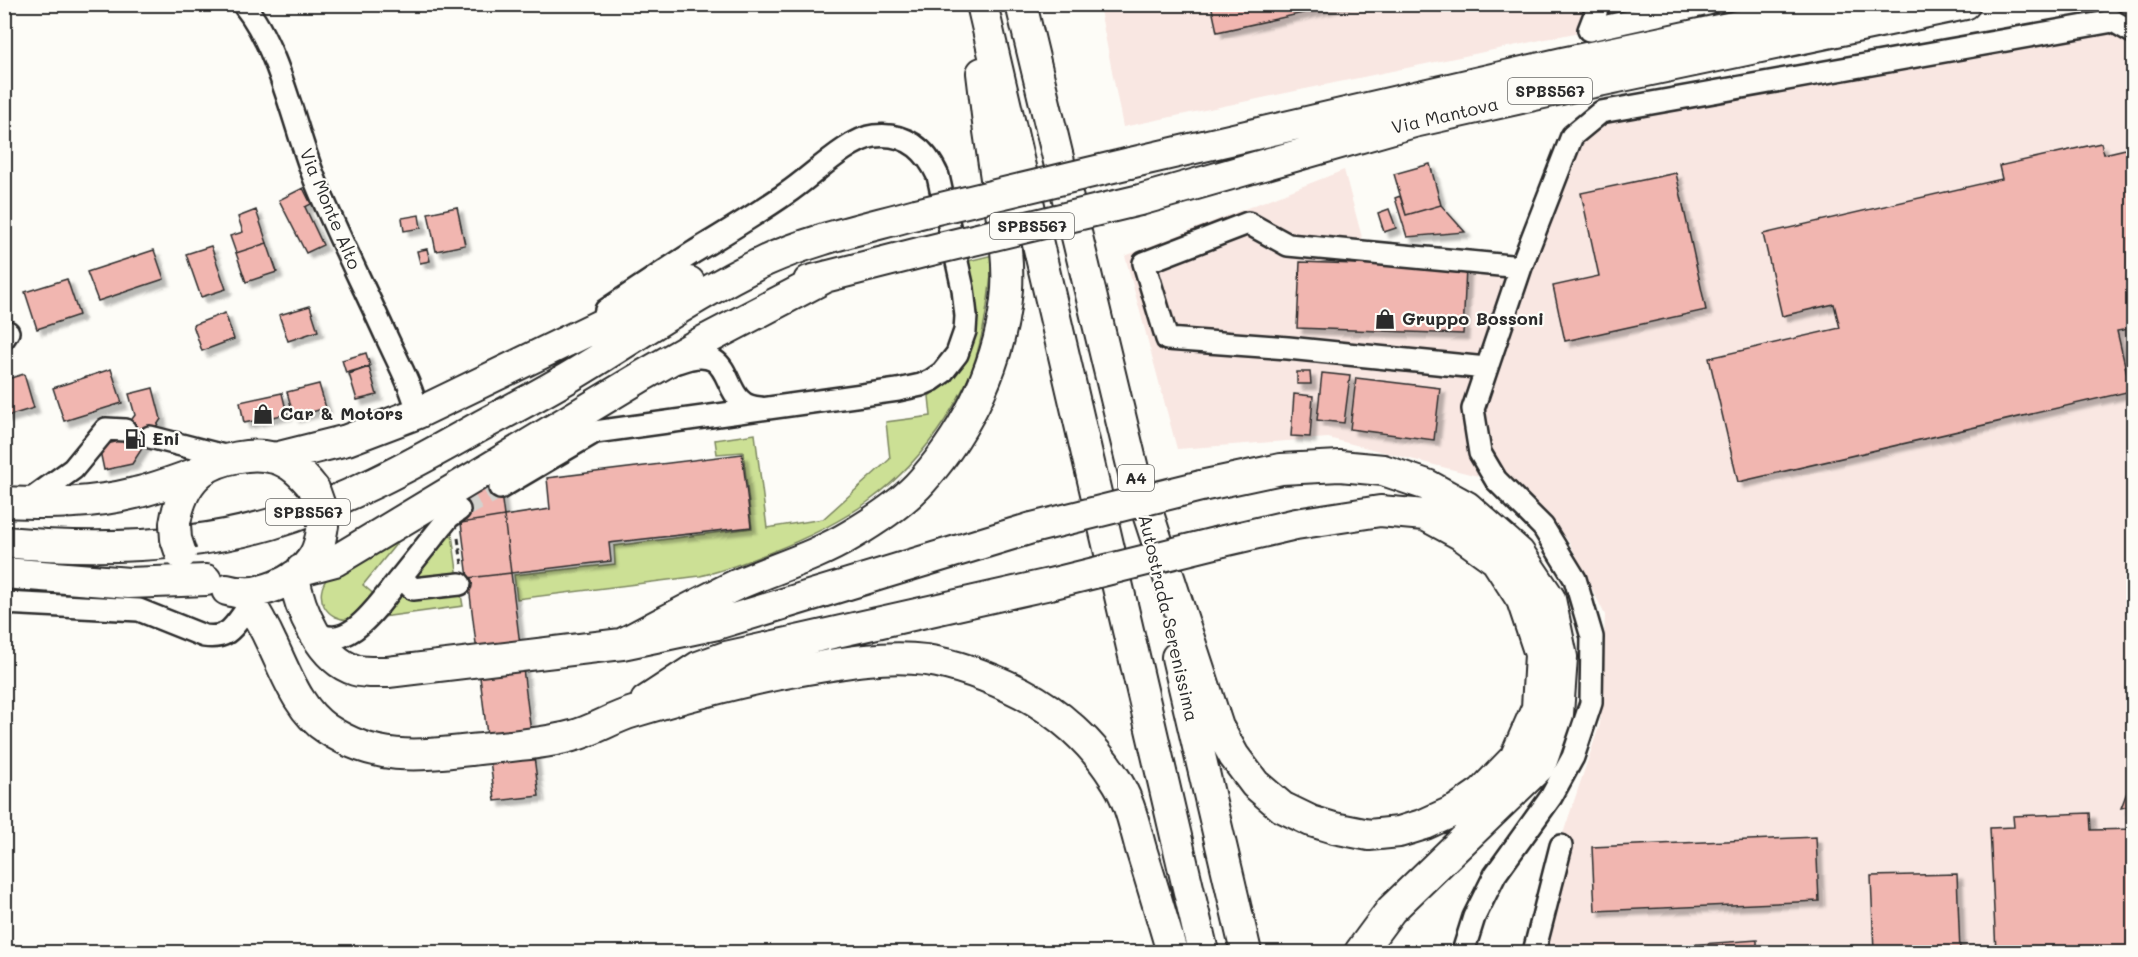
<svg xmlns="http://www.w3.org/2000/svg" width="2138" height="957" font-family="Mali,sans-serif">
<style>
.built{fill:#f9e7e2}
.green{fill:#cce095;stroke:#7c8660;stroke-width:1.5}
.building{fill:#f1b6b0;stroke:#2b2b2b;stroke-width:1.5;filter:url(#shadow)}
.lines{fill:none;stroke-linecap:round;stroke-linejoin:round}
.minor-tunnel{stroke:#d3d2ce;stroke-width:21;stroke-dasharray:21 10;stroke-linecap:butt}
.minor-casing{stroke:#2b2b2b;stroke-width:26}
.highway-casing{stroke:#2b2b2b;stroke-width:34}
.path{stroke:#2b2b2b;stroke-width:3;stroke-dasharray:6 4.5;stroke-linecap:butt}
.minor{stroke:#fdfcf7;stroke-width:21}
.highway{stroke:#fdfcf7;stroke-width:30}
.highway-bridge-casing{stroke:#2b2b2b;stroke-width:34;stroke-linecap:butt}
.highway-bridge{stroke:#fdfcf7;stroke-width:30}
.labels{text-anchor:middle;stroke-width:4.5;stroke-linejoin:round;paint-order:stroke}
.shield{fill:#fdfcf7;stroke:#6a6a68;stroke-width:1.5}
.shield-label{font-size:16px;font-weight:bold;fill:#2b2b2b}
.street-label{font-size:18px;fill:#2b2b2b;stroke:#fdfcf7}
.poi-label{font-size:18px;font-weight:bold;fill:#2b2b2b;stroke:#fdfcf7;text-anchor:start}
</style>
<defs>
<filter id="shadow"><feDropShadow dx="5.5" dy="5.5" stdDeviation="1.5" flood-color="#0004"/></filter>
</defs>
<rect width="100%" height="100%" fill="#fdfcf7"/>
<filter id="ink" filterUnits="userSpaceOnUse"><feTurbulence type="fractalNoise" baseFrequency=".0167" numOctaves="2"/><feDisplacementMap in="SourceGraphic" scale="12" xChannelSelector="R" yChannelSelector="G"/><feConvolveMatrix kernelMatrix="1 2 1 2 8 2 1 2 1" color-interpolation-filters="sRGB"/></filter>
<g filter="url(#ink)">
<path class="built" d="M1099,5H1599L1589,30L1123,127Z
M2133,19V952H1523L1600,724L1605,615L1569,542L1521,487L1328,438L1177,449L1125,256L1344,170L1364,245L1512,255L1572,136L1601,112Z"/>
<path class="green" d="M993,255C989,296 985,333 971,372C964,389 954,405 945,420C900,489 844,524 769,553C746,562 724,571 700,576L517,599L514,575L615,564L614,546L752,528L743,452L717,454L715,440L755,434L767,528L823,519L890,459L886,422L931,416L929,396L941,387L973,294L968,261Z
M413,523L363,585L376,596L352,619C327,623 311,596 329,576C335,570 345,566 353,561C373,548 393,535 413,523Z
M451,527L458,578L418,579L416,572Z
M460,589L463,606L375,618L390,598Z"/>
<path class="building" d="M1211,4H1344L1217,32Z
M2101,143L2104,154L2134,147V328L2117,331L2131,391L1738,482L1709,358L1840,328L1834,304L1782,316L1763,234L2002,179L1999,166Z
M1430,164L1441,205L1406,215L1394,174Z
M1676,173L1706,310L1565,341L1553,286L1599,276L1581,193Z
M303,188L311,204L305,207L323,245L306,253L279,200Z
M1400,196L1406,215L1441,205L1465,232L1407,237L1395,198Z
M457,207L465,245L436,251L428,213Z
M1389,209L1396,228L1384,232L1378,213Z
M256,210L267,243L236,253L230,236L243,232L238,217Z
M419,215L421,228L404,231L402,218Z
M267,243L277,272L246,282L236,253Z
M211,246L226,289L201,297L186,254Z
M427,249L430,261L420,263L417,251Z
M154,250L164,279L98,301L87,272Z
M1300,262L1466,268L1463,334L1297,328Z
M67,279L79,315L37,329L25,292Z
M310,306L318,331L288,341L279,315Z
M225,313L234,339L202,351L193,325Z
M366,353L370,366L346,373L342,360Z
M369,367L377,395L357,400L349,374Z
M111,369L122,403L64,421L53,388Z
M1297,372H1310L1311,384H1297Z
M1322,373L1350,376L1344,423L1317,420Z
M24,374L34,408L4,417V380Z
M1356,378L1440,388L1434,440L1350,429Z
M319,384L326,408L294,417L287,392Z
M153,388L161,419L132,464L104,470L99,446L115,442L135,415L129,394Z
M282,393L287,414L244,423L240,402Z
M1294,394L1313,396L1310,437L1291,436Z
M742,454L751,527L609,543L611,561L511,573L504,516L550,509L547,478Z
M499,479L504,516L461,523L458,502Z
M504,516L511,573L468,578L461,523Z
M511,573L539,796L495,801L468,578Z
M2134,786V805L2121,808L2129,787Z
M2090,813L2091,830L2134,829V952H1996L1990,828L2014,827L2013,816Z
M1816,837L1819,901L1595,911L1592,847Z
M1957,874L1960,952H1874L1871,876Z
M1757,940V952H1689L1688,945Z"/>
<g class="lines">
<path class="minor-tunnel" d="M459,510L500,488"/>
<g class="minor-casing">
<path id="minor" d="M243,4C281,50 294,129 317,185C338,236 364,287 387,338C398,362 412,387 418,413
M1589,30L1708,4
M1589,30L1599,4
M4,338L8,332
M678,362C742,338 715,408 761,408
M1486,368L1288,348L1167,339L1144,263L1248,223L1288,245L1521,267
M150,437L232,458
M500,488L595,432L898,390L921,385L932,380L942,373L957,354L965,331L966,316L963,289L938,176C926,149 905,132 874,136C848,139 810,178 787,193C757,214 725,233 694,252C664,271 635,291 606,310
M26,503L73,469L106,429L125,430
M459,510L449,517L401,577L413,589L460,584
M4,603L139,610L204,636C232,640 235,622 251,604
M312,629C347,659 381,600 401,577
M1463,952L1474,917L1495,875L1551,797L1573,757L1591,703L1592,637L1575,579L1543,527L1496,480L1480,453L1473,409L1521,267L1572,136L1601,112L2113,21L2134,33
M1534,952L1561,846"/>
</g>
<g class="highway-casing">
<path id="highway" d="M982,4L1203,952
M1021,4L1139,494
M1130,163L1562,63L1842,4
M1140,200L1414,122L1570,87L1965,4
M809,281L923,252
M275,458L347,440L418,413L689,282
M1135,474L1218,727L1234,756L1255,784L1282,807L1311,821L1334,828L1369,835L1399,832L1425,824L1456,810L1482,792L1515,758L1537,708L1540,654L1522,600L1496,560L1460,534L1425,515L1380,511L1296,524L1219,542
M1201,486L1281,469L1340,466L1383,470L1427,485L1467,507L1519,553L1550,599L1562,657L1558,714L1540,766L1391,910L1360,952
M4,502C49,504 92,504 135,493C157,488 180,479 202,471
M175,524C178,504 185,484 202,471C220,458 253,452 274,458C291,462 304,476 314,489
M4,542C93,550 185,549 271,524C344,502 410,466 477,428C512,409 547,391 581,370C642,333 700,292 765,261C813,239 866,228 916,214
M301,570L335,561L644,375L700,343L828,276
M4,573L129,583L206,580
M294,576C299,609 321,660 355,670C365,673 378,672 388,672L622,644L717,624L1032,528
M227,590C256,599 298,582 314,556C320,546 321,536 323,525
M243,592C254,609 264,626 272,644C286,673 299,711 327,729C375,761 417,756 471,750C504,746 539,745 572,736C593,731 612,718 633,712C690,695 748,679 807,669C846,662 886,655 926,660C959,665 992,678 1022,693C1058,712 1092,742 1114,777C1129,798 1134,824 1141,849C1152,884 1162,918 1172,952
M622,644C659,625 696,604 734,586C772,569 815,557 851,535C873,522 906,500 923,480C969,428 1002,359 1007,289C1009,254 1002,220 997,185C991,148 986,111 982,73
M1177,657L1246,952
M646,701L698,667L726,657L1050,584"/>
</g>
<path class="path" d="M458,538L462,564"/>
<use href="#minor" class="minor"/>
<use href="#highway" class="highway"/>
<g class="highway-bridge-casing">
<path id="highway-bridge" d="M916,214L1130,163
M923,252L1140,200
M314,489L321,509L323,525
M175,524L176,539L181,554
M1032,528L1201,486
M1050,584L1219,542"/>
</g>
<use href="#highway-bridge" class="highway-bridge"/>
</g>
</g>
<defs>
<g id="shop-bare" transform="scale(1.62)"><path d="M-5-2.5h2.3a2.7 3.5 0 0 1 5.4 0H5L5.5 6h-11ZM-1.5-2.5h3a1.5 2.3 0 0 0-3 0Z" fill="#2b2b2b" stroke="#fdfcf7" stroke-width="2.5" paint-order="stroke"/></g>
<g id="fuel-bare" transform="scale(1.62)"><path d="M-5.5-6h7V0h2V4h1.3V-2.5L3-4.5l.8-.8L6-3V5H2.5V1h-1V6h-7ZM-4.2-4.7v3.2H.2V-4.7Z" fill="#2b2b2b" stroke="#fdfcf7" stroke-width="2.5" paint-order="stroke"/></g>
</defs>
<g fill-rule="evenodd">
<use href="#shop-bare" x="1385" y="319"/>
<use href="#shop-bare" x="263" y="414"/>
<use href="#fuel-bare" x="135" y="439"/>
</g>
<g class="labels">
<g class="shield">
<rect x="1508" y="78" width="84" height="26" rx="4.5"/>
<rect x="990" y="213" width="84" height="26" rx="4.5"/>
<rect x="1118" y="465" width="36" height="26" rx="4.5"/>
<rect x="266" y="499" width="84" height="26" rx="4.5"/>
</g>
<g class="shield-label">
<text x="1550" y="97">SPBS567</text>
<text x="1032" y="232">SPBS567</text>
<text x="1136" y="484">A4</text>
<text x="308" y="518">SPBS567</text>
</g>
<g class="street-label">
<text transform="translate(1445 116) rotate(-13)" y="6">Via Mantova</text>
<text transform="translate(330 209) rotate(67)" y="6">Via Monte Alto</text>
<text transform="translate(1168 618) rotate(77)" y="6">Autostrada Serenissima</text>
</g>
<g class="poi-label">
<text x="1402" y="325">Gruppo Bossoni</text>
<text x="280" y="420">Car &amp; Motors</text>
<text x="152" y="445">Eni</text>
</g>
</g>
<rect width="2138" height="957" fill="none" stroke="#fdfcf7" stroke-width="24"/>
<rect x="12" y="12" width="2114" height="933" fill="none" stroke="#2b2b2b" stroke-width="2" filter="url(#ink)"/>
</svg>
